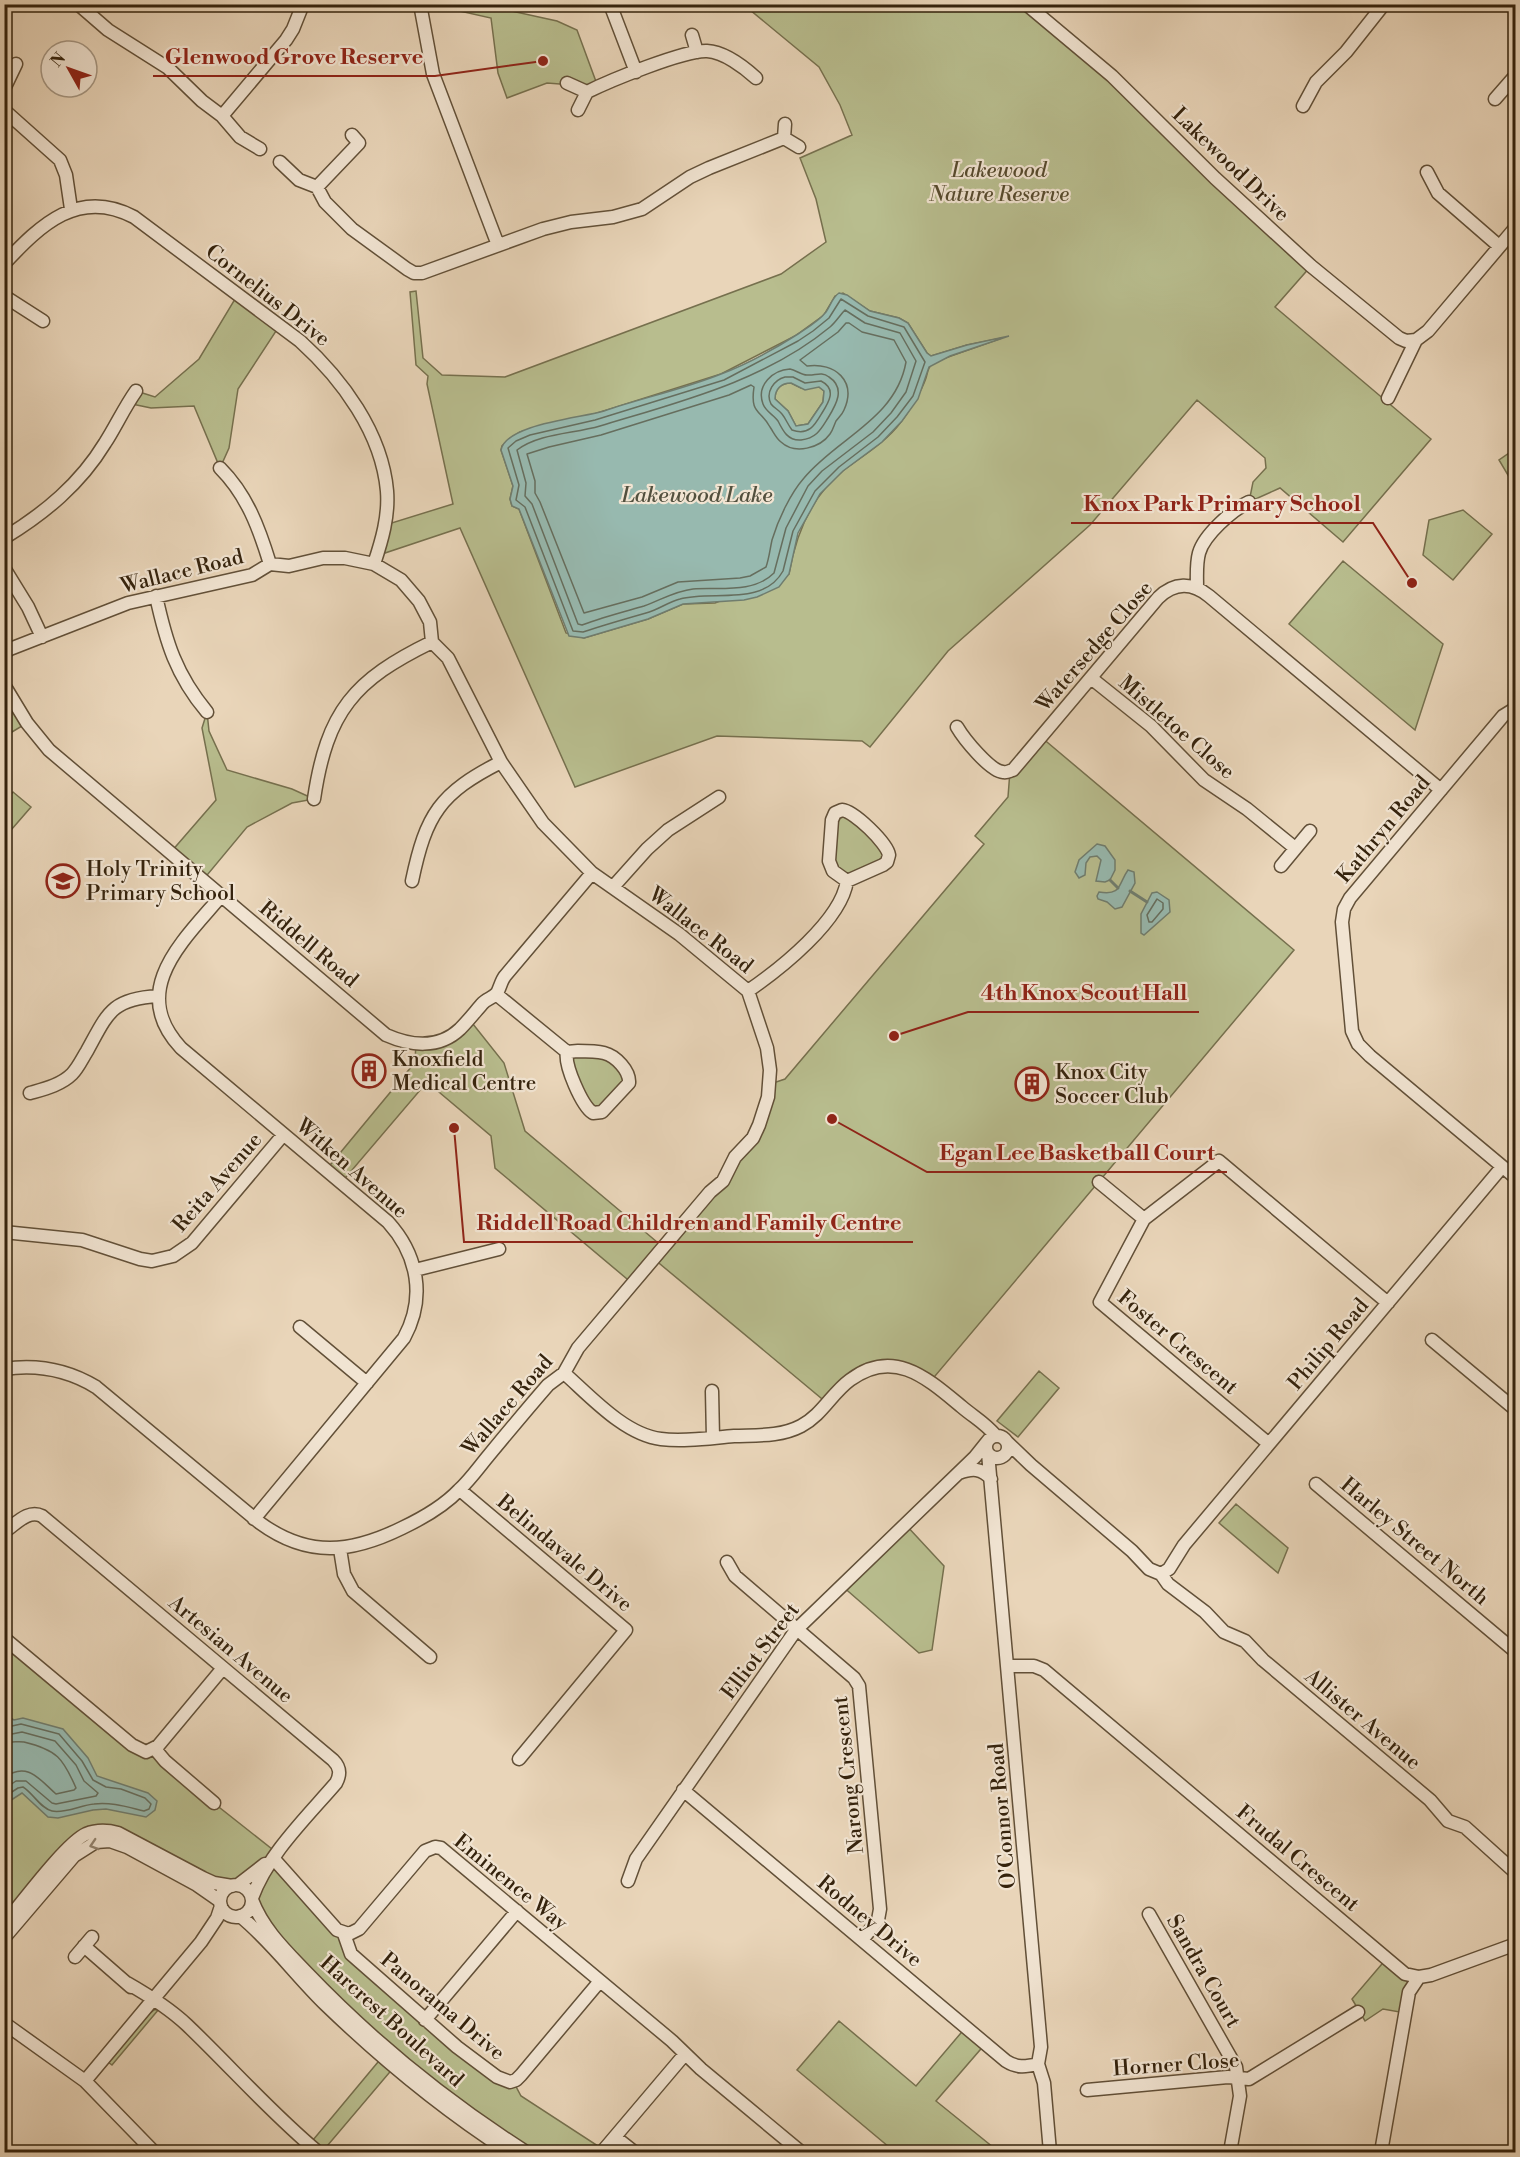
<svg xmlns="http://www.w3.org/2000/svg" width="1520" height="2157" font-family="'Libre Bodoni',serif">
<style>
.green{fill:#b8bd8e;stroke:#76704e;stroke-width:1.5;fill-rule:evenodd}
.water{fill:#97b9af;stroke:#707d6e;stroke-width:1.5;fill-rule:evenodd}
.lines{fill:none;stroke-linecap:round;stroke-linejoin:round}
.shore{stroke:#666e5e;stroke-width:1.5}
.stream{stroke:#707d6e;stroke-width:3}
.minor-casing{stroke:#625038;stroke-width:15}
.minor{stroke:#f1e4d2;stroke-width:12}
.oneway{stroke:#938470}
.labels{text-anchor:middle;stroke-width:4.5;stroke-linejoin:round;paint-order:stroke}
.street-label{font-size:21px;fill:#35230d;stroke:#f1e4d2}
.park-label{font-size:21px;font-style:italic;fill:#564a2d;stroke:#f1e4d2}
.poi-label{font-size:21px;fill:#35230d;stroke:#f1e4d2;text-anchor:start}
.water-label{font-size:22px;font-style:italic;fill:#52503e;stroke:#f1e4d2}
.leader{fill:none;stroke:#8f2418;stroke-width:2}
.callout-dot{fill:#8f2418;stroke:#f1e4d2;stroke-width:2}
.callout-label{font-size:22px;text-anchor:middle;font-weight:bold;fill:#8f2418;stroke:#f1e4d2;stroke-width:4.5;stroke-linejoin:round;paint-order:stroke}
</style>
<rect width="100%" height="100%" fill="#e9d5b9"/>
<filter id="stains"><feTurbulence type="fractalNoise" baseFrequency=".00333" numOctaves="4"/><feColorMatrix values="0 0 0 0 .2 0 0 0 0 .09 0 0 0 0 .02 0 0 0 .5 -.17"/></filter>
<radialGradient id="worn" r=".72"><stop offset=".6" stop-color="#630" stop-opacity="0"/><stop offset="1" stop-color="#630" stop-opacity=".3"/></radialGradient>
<path class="green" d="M433,5H484L557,21L577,30L598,87L547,83L507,98L498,73L491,18Z
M744,5H1026L1311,266L1275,307L1431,439L1343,542L1280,488L1249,502L1253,482L1266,468L1265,458L1197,400L1090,525L948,651L870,747L862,741L717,736L575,787L460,528L376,556L385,525L453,504L427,384L428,376L416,365L410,292L416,291L423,358L442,375L505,377L781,274L826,242L816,199L800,158L852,135L840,105L819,67ZM843,293L870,311L899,318L908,323L927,353L931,356L967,345L1002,338L934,362C928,367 928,371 926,378C922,390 909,412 901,422C886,442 864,455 844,470C811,496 796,533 789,574L715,603L683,604L648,619L584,638L566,633L519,509L512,506L510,499L513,486L501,450L502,446L509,439L520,432L594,414L721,374L795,336L824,315L835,296Z
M238,294L280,325L238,389L229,448L220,468L194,406L151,408L127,403L136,391L155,397L199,359Z
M791,383L801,388L819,387L824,391L823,402L808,424L796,426L788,411L775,399C775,389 781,383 791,383Z
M1515,449V487L1499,460Z
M1463,510L1492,534L1453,580L1423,555L1429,520Z
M1343,561L1443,644L1415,730L1289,624Z
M4,685L27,723L7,735L4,733Z
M207,712L209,731L227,770L292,789L314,799L292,803L247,827L203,880L171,852L216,800L202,728Z
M1041,737L1294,950L930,1382L876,1367L827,1403L654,1259L633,1284L495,1168L491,1136L427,1082L341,1183L326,1170L412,1066L415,1060L416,1044H428L469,1019L504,1063L525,1131L663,1247L747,1146L770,1084L785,1079L984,844L975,836L1008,797L1010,771Z
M13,792L31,807L5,837V801Z
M842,810L889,855L852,880L833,871V816Z
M567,1052H601L630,1079L593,1113Z
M1039,1371L1059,1388L1018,1437L997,1421Z
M1236,1504L1288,1548L1278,1573L1219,1523Z
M905,1524L944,1566L932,1650L919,1653L841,1585Z
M5,1638L277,1853L347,1947L391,1990L513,2081L521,2096L604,2150L615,2137L634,2152H526L400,2060L322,2152H303L388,2050L304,1970L252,1900L262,1875L232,1886L92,1832L5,1924Z
M1387,1958L1411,1976L1405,2013L1383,2009L1365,2021L1352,1999Z
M159,2009L112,2065L108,2062L148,2015L154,2010Z
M839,2021L916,2086L966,2027L986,2043L936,2101L999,2152H895L797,2070Z"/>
<path class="water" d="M839,293L847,295L870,311L899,318L908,323L927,353L931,356L967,345L1009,336L950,356L929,367L918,399L902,421L882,442L843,471L820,494L798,533L789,574L779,587L757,597L744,600L683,604L648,619L584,638L569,636L519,509L512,506L510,499L513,486L501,450C506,424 581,418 604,411C642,398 684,389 721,374C745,365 776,348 798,334C807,328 819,321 826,312C831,305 832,298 839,293ZM791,383L805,390L819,387L824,391L823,402L808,424L796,426L788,411L775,399C775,389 781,383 791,383Z
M1097,844L1105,846L1115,860V870L1110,880L1105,882L1096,881L1101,860L1097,856L1090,857L1086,863L1085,875L1079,878L1075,872L1079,860Z
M1128,870L1134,872L1135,883L1122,907L1115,909L1107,902L1098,899L1097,896L1099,892C1122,896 1118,884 1128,870Z
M1157,892L1169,900L1170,912L1144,935L1141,933V914L1152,893Z
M5,1715L14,1720L23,1718L63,1729L88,1758L97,1776L148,1793L157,1801L155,1810L146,1817L106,1809L93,1810L58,1818L48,1817L22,1793L5,1804Z"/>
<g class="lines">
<path class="shore" d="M841,299L868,316L904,327L925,362L913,396L897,417L878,437L839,467L815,491L793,531L783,571C763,607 712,590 680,599C668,602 658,610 646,613C625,619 604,625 583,632L573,631L525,507L516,500L519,485L508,448L516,441L530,435L595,420L724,380L798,341L813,331L829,318Z
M845,310L865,323L900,333L916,361L906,392L891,413L873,432L822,471L808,486L786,528L774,573C753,594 719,587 693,589C675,591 661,600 644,606C623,612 603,617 582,625L578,624L532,504L525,496L526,483L517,450C540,433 573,434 600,426C679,402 765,381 830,327C836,322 840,315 845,310Z
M846,323H849L862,332L894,340L906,362C896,419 837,438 804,478C790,494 778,520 772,540C770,549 769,559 766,567L750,576L740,578L678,582L642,597L584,613L540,502L535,493V481L527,454L549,447L601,435L729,395L751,385L754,387C750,414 760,409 770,427C774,433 776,438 781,442C795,455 820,448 830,434C833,430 834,425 836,421C839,417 842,415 844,410C857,381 835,362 807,366L800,360L838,332Z
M790,369C796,370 801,375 807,375C815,376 821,371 829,377C846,388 836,405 828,418C821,429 817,438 801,440C788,441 783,431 778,421C774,415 766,412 763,404C756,385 773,370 790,369Z
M785,377H793L805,383L821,381C837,389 829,402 822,413C815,425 809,436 792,430C788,425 786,419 782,414C779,410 774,408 771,404C765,392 774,380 785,377Z
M1157,899L1163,903V909L1152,922H1149L1147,915Z
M4,1722L12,1726L21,1724L59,1734L82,1761L93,1780L106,1787L121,1789L145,1798L151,1804L149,1809L144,1811C127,1807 112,1802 94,1804C81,1805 64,1814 52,1811C41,1809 33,1793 23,1787L18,1788L4,1797
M4,1731L12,1734L22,1732L55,1741L76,1765L84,1781L98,1793L96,1796L56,1804L52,1803L26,1781H16L4,1789
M4,1741C11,1743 17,1741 24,1742C57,1750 63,1758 76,1788L74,1790L56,1794C40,1780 27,1760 4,1778"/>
<path class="stream" d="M1110,880L1118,888
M1130,891L1147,902"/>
<g class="minor-casing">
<path id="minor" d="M78,4L108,30L168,68L202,101L222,116L240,137L260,149
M420,4L433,74L498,245
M610,4L636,72
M1026,4L1112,76L1215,178L1311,266L1399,338L1406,341L1416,340
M692,35L697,52
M567,83L587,92L578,110
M4,89L16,64
M587,92C609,81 684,50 707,51C724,52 744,67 756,78
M1495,99L1516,75
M1303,106L1316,82L1346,52L1384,4
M4,110L60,160L66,175L71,209
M222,116L286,40L293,29L303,4
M785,124L784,138L799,147
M280,162L299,180L317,187L325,202L352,229L407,269L414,273H422L543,229L571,222L613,217L642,209L690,177L709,168L784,138
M1427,172L1438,193L1499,246
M317,187L359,143L352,135
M4,264C41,224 79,188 134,217L300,341C342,379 382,433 387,491C389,516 382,540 374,564
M4,296L43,321
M1388,398L1416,340L1428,331L1516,227
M220,468C247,495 259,528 270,564
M4,538C45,513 80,484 105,443C116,426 124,408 136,391
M4,568L28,607L42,637
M1197,587C1197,576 1196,564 1199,553C1204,535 1232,510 1249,502
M156,596C166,642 176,675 207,712
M4,653L10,649L128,603L252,575L270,564L289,566L323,558H345L374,564L401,580L419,601L430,622L432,642L448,658L501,762L543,823L592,873L679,934L748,991L767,1048L770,1070L768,1097L759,1125L753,1138L735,1157L723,1181L710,1192L578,1348L564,1373L548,1385C528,1408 508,1432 489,1455C479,1467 470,1480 459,1490C443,1507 423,1518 402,1528C351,1553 308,1558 260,1523L96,1387C68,1370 37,1364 4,1369
M1091,678L1151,726L1204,780L1247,809L1295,848
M4,685L27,723L49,750L386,1035C411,1046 439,1049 460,1029C468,1021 475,1012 482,1004C486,999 493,998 497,993C500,988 501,981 505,976L592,873
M1516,708L1503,716L1350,898L1344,909L1342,922L1352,1031L1358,1044L1370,1056L1516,1178
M957,727C964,739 990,771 1003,772C1007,773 1009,771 1013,770L1158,598C1174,582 1192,582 1209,596L1441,790
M314,799C327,711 354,680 432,642
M842,810C854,811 887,843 889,855L887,862L883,865L847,881L833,871L829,861L832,820L835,813Z
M1281,866L1310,831
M412,881C426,814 440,793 501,762
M613,887L647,849L668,830L719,797
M222,895C184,940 127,990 181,1048L388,1222C418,1255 426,1298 404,1338L254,1519
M748,991C780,969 841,921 847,881
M496,994L567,1052
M578,1051C587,1051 596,1051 604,1053C616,1056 630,1071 629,1083L602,1112L593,1113C582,1106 564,1065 567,1052Z
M30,1093C44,1089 61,1085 72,1074C78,1068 82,1059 87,1051C108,1013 111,999 158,996
M1099,1182L1144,1219
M4,1232L82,1240L140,1259L152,1261L173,1256L192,1243L283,1135
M415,1270L499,1249
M300,1327L367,1383
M1432,1340L1516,1410
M564,1373C590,1396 625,1435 661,1439C684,1442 710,1438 734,1436C756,1435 780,1437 801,1426C822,1415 832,1393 850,1380C894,1347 928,1379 962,1407C975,1418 984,1422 996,1436
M712,1391L713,1438
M986 1447a11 11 0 1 1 22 0a11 11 0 1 1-22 0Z
M1007,1442L1031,1465L1132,1551L1149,1569L1161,1574L1168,1584L1205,1612L1224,1632L1245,1641L1263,1660L1430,1800L1448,1821L1465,1827L1516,1873
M1269,1444L1100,1302L1144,1219L1219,1161L1388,1303
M988,1453L1041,2047L1038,2064L1044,2083L1050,2152
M959,1473C972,1468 982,1468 991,1479
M1316,1484L1516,1652
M460,1490L626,1630L519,1759
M4,1532C16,1524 28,1509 42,1516L333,1760C340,1767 341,1774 336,1783C306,1818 268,1854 252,1898
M340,1549L344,1574L353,1591L430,1657
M727,1562L735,1576L854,1678L859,1686L880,1909L878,1920L862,1940
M1161,1574L1169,1569L1184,1545L1502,1167
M4,1638L132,1745L146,1752L158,1746L223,1668
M1009,1666H1034L1044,1670L1405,1974L1419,1977L1431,1975L1516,1944
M155,1749L165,1761L214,1803
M683,1790L1006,2061C1017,2068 1025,2067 1038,2064
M273,1858L337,1930L349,1934L359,1929L425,1851L435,1847L441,1848L672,2041L701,2069L801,2152
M628,1881L636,1859L796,1630L975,1457L987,1442
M238,1885L265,1864
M220 1901a16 16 0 1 1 32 0a16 16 0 1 1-32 0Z
M252,1900C263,1929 285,1950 306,1972C372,2041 446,2101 526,2152
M1149,1914L1236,2067L1240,2096L1230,2152
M240,1916C271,1941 297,1977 326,2005C383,2060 444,2110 509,2152
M4,1924C21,1904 66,1843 86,1834C96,1830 107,1830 118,1833L203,1878L214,1883L232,1886
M344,1934L351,1954L457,2047L497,2077L510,2082L516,2080L521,2075L600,1981
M4,1938L74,1856L96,1842L110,1841L127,1847L197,1885L220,1901
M84,1946L131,1987
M75,1957L92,1937
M127,1983C148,1995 169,2008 187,2025C231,2067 271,2113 318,2152
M425,2020L517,1911
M4,2023L85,2081L154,2152
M85,2081L201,1942L217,1918L221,1906
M1087,2090L1228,2077L1249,2079L1358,2012
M615,2137L634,2152
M602,2152L685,2054
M1381,2152L1409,1992L1419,1977"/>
</g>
<use href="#minor" class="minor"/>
</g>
<defs><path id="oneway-chevron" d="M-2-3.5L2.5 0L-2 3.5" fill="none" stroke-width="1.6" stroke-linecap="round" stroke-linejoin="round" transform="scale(1.5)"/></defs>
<use class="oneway" href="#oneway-chevron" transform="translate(94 1845) rotate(162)"/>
<defs>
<g id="school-ring" transform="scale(1.725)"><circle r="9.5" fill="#f1e4d2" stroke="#8f2418" stroke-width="1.5"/><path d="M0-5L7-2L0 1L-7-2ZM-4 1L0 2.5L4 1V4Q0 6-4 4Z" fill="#8f2418"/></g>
<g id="building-ring" transform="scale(1.725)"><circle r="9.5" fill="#f1e4d2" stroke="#8f2418" stroke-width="1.5"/><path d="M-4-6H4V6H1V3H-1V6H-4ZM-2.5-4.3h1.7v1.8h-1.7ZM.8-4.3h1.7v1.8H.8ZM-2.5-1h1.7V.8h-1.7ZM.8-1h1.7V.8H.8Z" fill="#8f2418"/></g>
</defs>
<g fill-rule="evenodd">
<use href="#school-ring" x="63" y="881"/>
<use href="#building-ring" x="369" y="1071"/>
<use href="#building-ring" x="1032" y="1084"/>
</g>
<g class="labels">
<g class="street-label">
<text transform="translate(1231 164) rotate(44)" y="7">Lakewood Drive</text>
<text transform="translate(268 295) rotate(38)" y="7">Cornelius Drive</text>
<text transform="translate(182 571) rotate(-14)" y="7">Wallace Road</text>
<text transform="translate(1094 646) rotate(-49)" y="7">Watersedge Close</text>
<text transform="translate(1177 727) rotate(41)" y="7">Mistletoe Close</text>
<text transform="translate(1383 829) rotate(-50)" y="7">Kathryn Road</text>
<text transform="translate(701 930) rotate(38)" y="7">Wallace Road</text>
<text transform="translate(309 944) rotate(40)" y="7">Riddell Road</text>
<text transform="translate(352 1168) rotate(41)" y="7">Witken Avenue</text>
<text transform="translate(217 1182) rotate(-49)" y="7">Reita Avenue</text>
<text transform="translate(1178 1342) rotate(40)" y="7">Foster Crescent</text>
<text transform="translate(1328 1344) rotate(-50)" y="7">Philip Road</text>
<text transform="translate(507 1405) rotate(-49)" y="7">Wallace Road</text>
<text transform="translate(1415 1541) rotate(40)" y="7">Harley Street North</text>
<text transform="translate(565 1553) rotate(40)" y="7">Belindavale Drive</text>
<text transform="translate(231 1649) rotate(40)" y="7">Artesian Avenue</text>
<text transform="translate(760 1651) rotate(-53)" y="7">Elliot Street</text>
<text transform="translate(1363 1719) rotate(40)" y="7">Allister Avenue</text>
<text transform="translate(848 1775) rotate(-96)" y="7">Narong Crescent</text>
<text transform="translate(1002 1816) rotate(-95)" y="7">O'Connor Road</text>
<text transform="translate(1298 1858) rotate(40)" y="7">Frudal Crescent</text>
<text transform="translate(511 1882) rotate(39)" y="7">Eminence Way</text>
<text transform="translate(870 1921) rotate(40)" y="7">Rodney Drive</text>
<text transform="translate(1204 1971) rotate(60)" y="7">Sandra Court</text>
<text transform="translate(443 2006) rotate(40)" y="7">Panorama Drive</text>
<text transform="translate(392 2021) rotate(42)" y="7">Harcrest Boulevard</text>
<text transform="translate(1176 2064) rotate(-4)" y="7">Horner Close</text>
</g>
<g class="park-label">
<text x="999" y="177">Lakewood<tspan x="999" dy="24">Nature Reserve</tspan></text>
</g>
<g class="poi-label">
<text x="86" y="876">Holy Trinity<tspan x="86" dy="24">Primary School</tspan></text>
<text x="392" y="1066">Knoxfield<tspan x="392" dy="24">Medical Centre</tspan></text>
<text x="1055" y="1079">Knox City<tspan x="1055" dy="24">Soccer Club</tspan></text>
</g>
<g class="water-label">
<text x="697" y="502">Lakewood Lake</text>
</g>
</g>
<path class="leader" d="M543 61L435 76H153M1412 583L1373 523H1071M894 1036L968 1012H1199M832 1119L927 1172H1227M454 1128L464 1242H913"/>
<g class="callout-dot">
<circle cx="543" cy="61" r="6"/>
<circle cx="1412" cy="583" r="6"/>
<circle cx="894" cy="1036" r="6"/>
<circle cx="832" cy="1119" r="6"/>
<circle cx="454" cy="1128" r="6"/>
</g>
<g class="callout-label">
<text x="294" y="64">Glenwood Grove Reserve</text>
<text x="1222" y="511">Knox Park Primary School</text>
<text x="1084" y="1000">4th Knox Scout Hall</text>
<text x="1077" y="1160">Egan Lee Basketball Court</text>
<text x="689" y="1230">Riddell Road Children and Family Centre</text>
</g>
<rect width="1520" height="2157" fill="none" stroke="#e9d5b9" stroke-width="24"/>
<rect x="6" y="6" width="1508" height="2145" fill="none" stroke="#35230d" stroke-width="3"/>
<rect x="12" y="12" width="1496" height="2133" fill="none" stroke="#35230d" stroke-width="1.5"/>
<g transform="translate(69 69) rotate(310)"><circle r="28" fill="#f1e4d2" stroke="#a69783" stroke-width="1.5"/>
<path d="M0-4.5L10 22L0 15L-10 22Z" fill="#8f2418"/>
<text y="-9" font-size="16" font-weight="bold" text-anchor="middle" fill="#35230d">N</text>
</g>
<rect width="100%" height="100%" filter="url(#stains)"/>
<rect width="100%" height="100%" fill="url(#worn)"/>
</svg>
